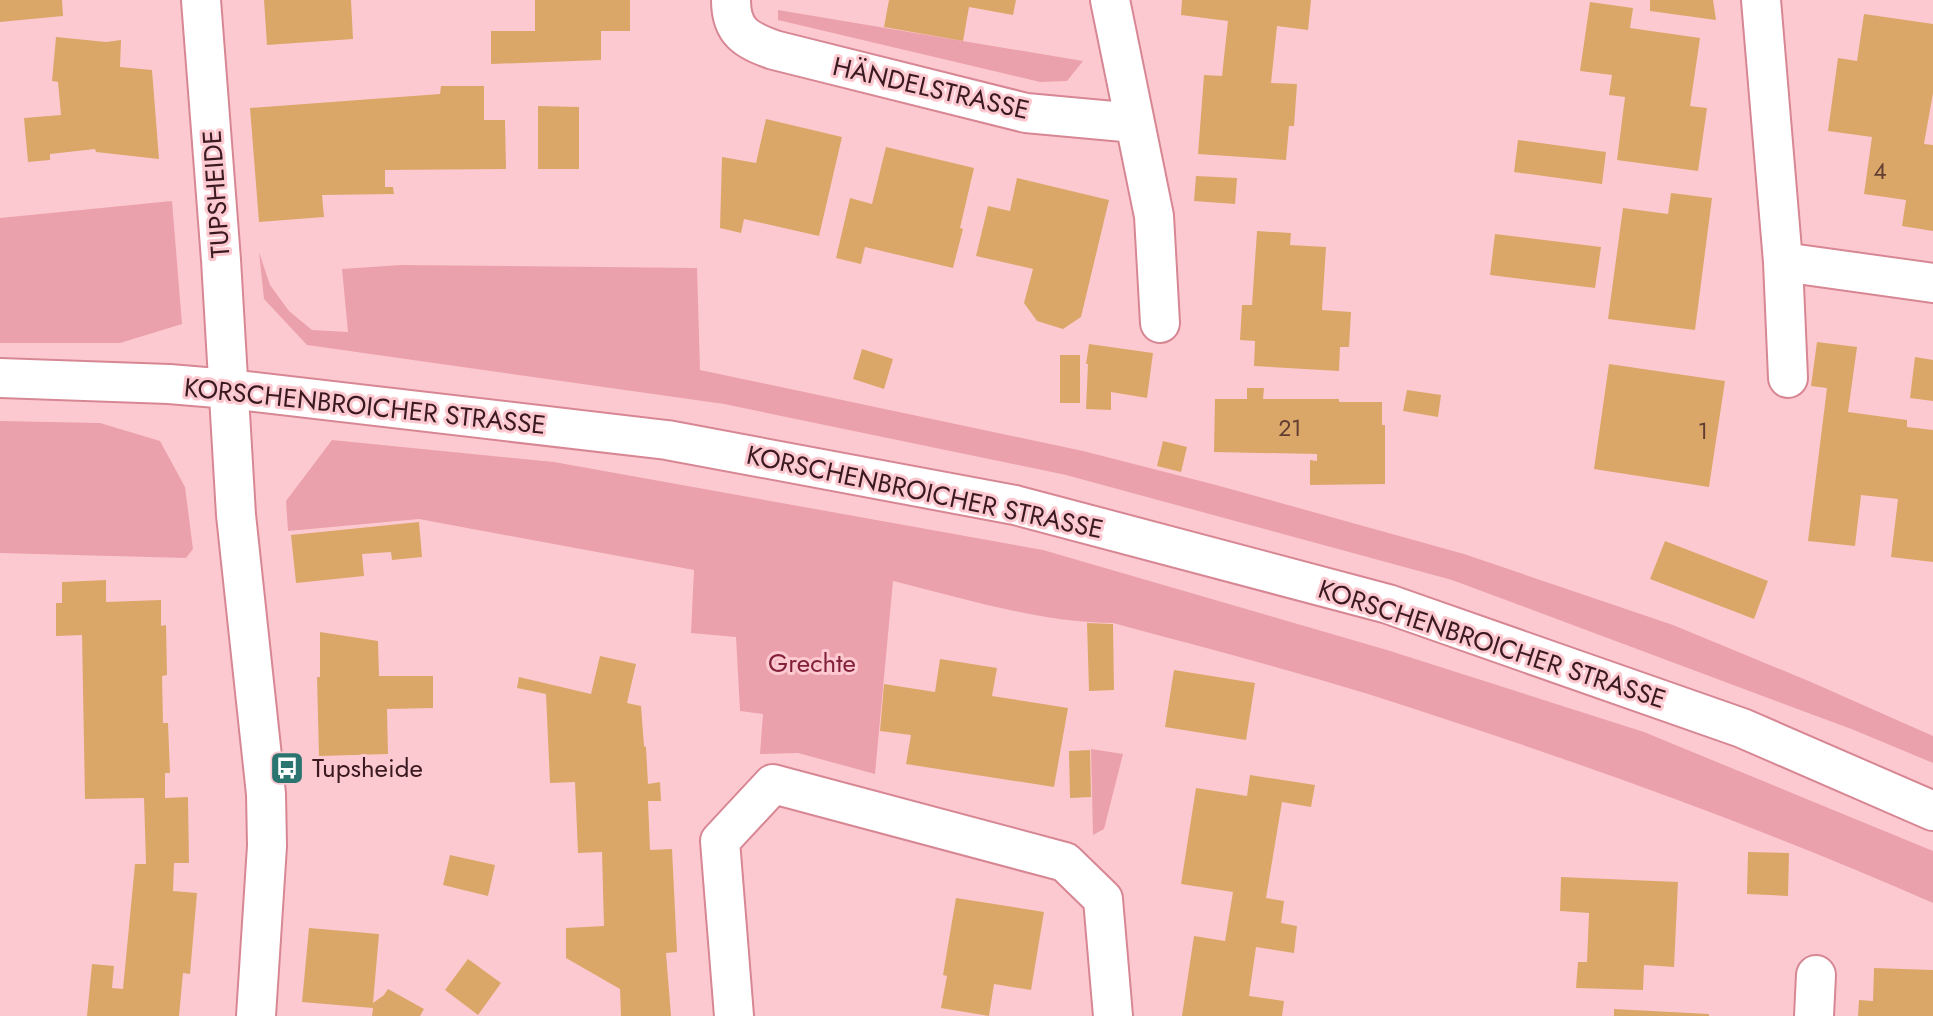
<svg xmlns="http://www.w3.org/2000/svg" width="1933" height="1016" font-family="Jost,sans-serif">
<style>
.green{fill:#eba1ab}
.building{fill:#daa769}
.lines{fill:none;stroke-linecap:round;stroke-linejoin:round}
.minor-casing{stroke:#d78793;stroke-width:42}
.major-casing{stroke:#d78793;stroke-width:42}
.minor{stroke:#fff;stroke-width:38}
.major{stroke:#fff;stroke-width:38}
.labels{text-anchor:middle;stroke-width:6;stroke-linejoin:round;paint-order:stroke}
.number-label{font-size:23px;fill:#623d32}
.street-label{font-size:26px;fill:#3a1a20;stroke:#fdc9d0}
.park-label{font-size:26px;fill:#83213b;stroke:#fdc9d0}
.poi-label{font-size:26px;fill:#3a1a20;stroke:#fdc9d0;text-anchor:start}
</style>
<rect width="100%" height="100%" fill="#fdc9d0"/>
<path class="green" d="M778,10L1083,61L1067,81L1040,82L778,20Z
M172,201L182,324L120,343H0V218Z
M259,252L270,285L289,311L312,330L348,332L342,269L401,265L697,268L700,370L1083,451L1216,485L1464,554L1673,625L1811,682L1933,736V763L1854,730L1452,580L1066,475L724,404L307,345L264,299Z
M0,421L100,423L160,441L185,487L193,549L186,558L0,553Z
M332,440L554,462L1043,550L1387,650L1644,732L1933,851V903C1749,822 1559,755 1368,694C1284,668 1198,646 1113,623C1041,623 963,598 893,581L875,774L798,753L760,754L763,714L740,711L736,637L691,633L694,570L419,519L288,531L286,501Z
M1091,749L1123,754L1104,829L1093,835Z"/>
<path class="building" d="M0,0H62L63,16L0,22Z
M264,0H351L353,39L267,45Z
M535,0H630V31H601V60L491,64V31H535Z
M889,0H1016L1013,15L969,7L963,41L884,27Z
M1182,0H1311L1308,30L1277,26L1271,83L1297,84L1294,126H1289L1286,160L1198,154L1204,75L1222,76L1228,21L1181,15Z
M1650,0H1713L1716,20L1650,11Z
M1590,2L1633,8L1630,28L1700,38L1690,106L1707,108L1698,171L1617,160L1625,97L1609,95L1612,75L1580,71Z
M1864,14L1933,24V93L1924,144L1933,145V231L1902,226L1906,200L1864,194L1872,137L1828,131L1838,58L1857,61Z
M56,37L106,42L121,40L120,67L152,70L159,159L96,152L95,149L50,154V160L28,162L24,118L61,115L58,82L52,81Z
M441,86H484V120H505L506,169L385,170V187H393L394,194L322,195L324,217L259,222L250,108L440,94Z
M538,106L579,107V169H538Z
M766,119L842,137L819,236L744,219L741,233L720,228L722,157L756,163Z
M1518,140L1606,152L1602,184L1514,172Z
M886,147L974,168L960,228L963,229L953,268L865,247L861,264L836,258L850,198L872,204Z
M1196,176L1237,178L1235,204L1194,201Z
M1017,178L1109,200L1081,317L1063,329L1037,321L1024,303L1033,269L976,256L988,206L1010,211Z
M1671,193L1712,198L1695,330L1608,319L1623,208L1668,214Z
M1257,231L1291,233L1290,245L1326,247L1322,310L1351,312L1349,347H1340L1339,371L1254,366L1255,341L1240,340L1242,305H1252Z
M1495,234L1601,247L1595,288L1490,275Z
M1817,342L1857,347L1848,412L1907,420V427L1933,430V562L1891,557L1898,499L1861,495L1855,546L1808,541L1827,388L1811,386Z
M1089,344L1153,353L1147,398L1111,392V410L1086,409L1088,364H1086Z
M862,349L893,359L884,389L853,379Z
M1060,355H1080V403H1060Z
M1915,357L1933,360V401L1910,398Z
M1609,364L1725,381L1709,487L1594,469Z
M1247,388H1264L1263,399H1339V402H1382V425H1385V484L1310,485V460L1317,461V454L1214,452L1215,399H1247Z
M1407,390L1441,395L1438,417L1403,411Z
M1163,441L1187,447L1181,472L1157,466Z
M419,522L422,557L392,560L391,552L362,554L364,576L296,583L291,535Z
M1665,541L1768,581L1754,619L1650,579Z
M106,580V602L161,600V626L166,625L167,675L162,676L163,723H168L170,773H165V798L188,797L189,863H174L173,891L197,893L190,974L183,973L179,1016H87L92,964L114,966L112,988L123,989L135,864H146L144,798L85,799L82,635L56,636V603H62V582Z
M1087,623L1113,624L1114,690L1089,691Z
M320,632L378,641L379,676H433V708L387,709L388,754L319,756L317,677H320Z
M600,656L636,664L627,703L641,706L644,746L646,747L648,784L660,782L661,801H648L650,850L672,849L677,952L666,953L671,1016H621L620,989L566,958V928L604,926L602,852L578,853L575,782L550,783L546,694L517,688L519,677L591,694Z
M940,659L997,668L992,696L1068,708L1054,787L906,764L911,735L880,731L884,684L935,692Z
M1174,670L1255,683L1246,740L1165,727Z
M1090,750L1091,797L1070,798L1069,751Z
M1250,775L1315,785L1311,807L1282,802L1266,898L1284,901L1281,923L1297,926L1294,953L1256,947L1249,996L1284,1001L1282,1016H1182L1194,936L1225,941L1233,892L1181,884L1196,788L1247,796Z
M1748,852L1789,853L1788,896L1747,894Z
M450,855L495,865L488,896L443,885Z
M1561,877L1678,882L1674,967L1644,965L1643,990L1576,988L1578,962H1587L1589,913L1560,911Z
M956,898L1044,912L1031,990L994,984L989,1016L941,1008L947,976L943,975Z
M309,928L379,934L373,1003L384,995L388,989L424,1009L420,1016H372L373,1008L302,1002Z
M468,959L501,983L478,1015L445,990Z
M1874,968L1933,970V1016H1858L1859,1000L1873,1001Z
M1614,1009L1709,1014V1016H1614Z"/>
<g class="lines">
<g class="minor-casing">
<path id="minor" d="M201,0L221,260L236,515L266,794L267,846L256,1016
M731,0C731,32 746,40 774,50L1026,113L1135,123
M1110,0L1154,216L1160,323
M1761,0L1783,262L1788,378
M1783,262L1933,283
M734,1016L720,841L773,784L1065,862L1103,899L1113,1016
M1814,1016L1816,975"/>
</g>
<g class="major-casing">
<path id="major" d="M0,378L169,384L229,389L667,440L1015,505L1388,604L1742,728L1933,811"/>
</g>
<use href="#minor" class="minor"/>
<use href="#major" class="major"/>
</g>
<defs>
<g id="bus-square" transform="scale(1.75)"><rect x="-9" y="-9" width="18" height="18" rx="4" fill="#2b7470" stroke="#fdc9d0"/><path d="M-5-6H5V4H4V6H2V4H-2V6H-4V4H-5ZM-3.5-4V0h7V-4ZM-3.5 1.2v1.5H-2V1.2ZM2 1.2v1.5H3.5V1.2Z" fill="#fff"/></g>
</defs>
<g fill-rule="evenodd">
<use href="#bus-square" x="287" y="768"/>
</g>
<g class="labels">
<g class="number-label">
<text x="1880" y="179">4</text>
<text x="1290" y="436">21</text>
<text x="1703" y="439">1</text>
</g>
<g class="street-label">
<text transform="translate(931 88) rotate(13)" y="9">HÄNDELSTRASSE</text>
<text transform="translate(216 194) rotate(-94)" y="9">TUPSHEIDE</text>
<text transform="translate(365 406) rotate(6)" y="9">KORSCHENBROICHER STRASSE</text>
<text transform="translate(925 492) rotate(12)" y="9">KORSCHENBROICHER STRASSE</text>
<text transform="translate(1492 644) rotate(18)" y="9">KORSCHENBROICHER STRASSE</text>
</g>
<g class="park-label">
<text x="812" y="672">Grechte</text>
</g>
<g class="poi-label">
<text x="312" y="777">Tupsheide</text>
</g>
</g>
</svg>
